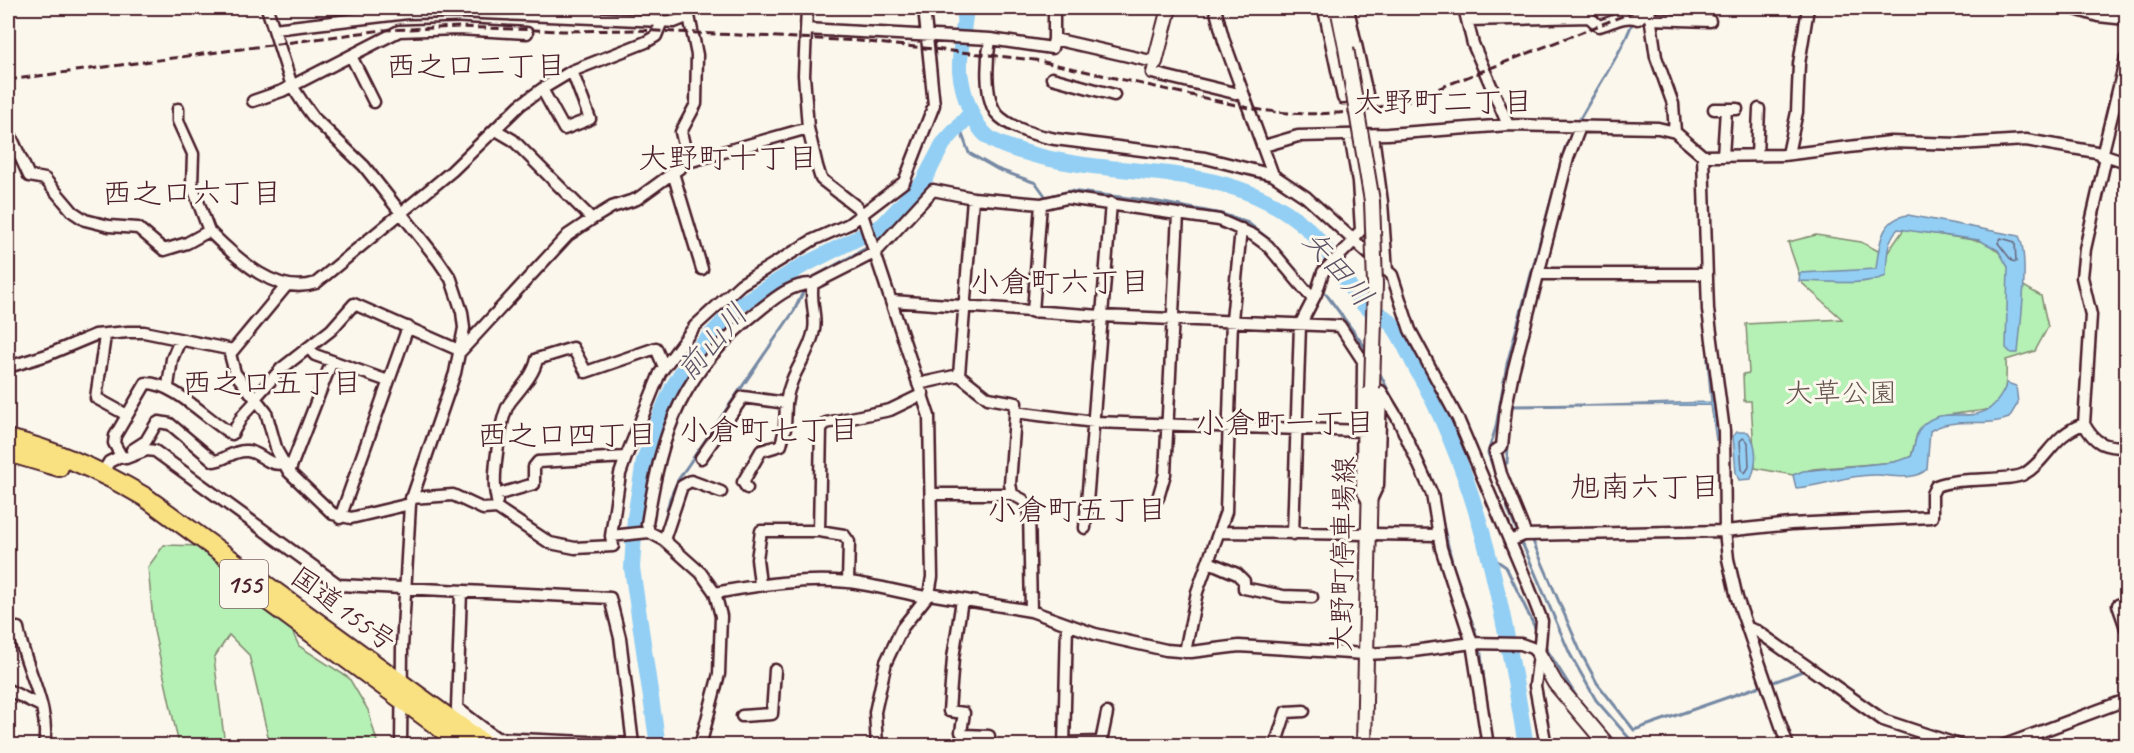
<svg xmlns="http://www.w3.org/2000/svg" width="2134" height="753" font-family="Caveat,'Klee One',sans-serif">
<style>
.green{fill:#b5f0b4;stroke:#808870;stroke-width:1.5}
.water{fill:#93cff4;stroke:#7689a4;stroke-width:1.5}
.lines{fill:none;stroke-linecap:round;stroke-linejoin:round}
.shore{stroke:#67657b;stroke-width:1.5}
.stream{stroke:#7689a4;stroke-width:3}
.river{stroke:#93cff4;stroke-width:16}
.street-casing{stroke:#4a1f2b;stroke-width:15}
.secondary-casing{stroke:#4a1f2b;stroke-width:18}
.highway-casing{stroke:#4a1f2b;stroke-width:22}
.street{stroke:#fbf7ec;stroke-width:10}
.secondary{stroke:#fbf7ec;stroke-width:14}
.highway{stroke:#f9e181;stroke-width:18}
.rail{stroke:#4a1f2b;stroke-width:3;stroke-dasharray:9 4.5;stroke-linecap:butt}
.secondary-bridge-casing{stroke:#4a1f2b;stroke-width:18;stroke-linecap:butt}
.secondary-bridge{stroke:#fbf7ec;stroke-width:14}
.labels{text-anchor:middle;stroke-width:6;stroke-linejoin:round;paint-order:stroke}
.shield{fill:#fbf7ec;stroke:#7f6065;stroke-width:1.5}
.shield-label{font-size:27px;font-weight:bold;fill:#4a1f2b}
.park-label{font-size:28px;fill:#65534d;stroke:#fbf7ec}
.street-label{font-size:28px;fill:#4a1f2b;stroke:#fbf7ec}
.neighbourhood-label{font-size:30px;fill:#4a1f2b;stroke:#fbf7ec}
.water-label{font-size:30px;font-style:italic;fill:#605467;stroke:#fbf7ec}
</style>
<rect width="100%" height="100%" fill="#fbf7ec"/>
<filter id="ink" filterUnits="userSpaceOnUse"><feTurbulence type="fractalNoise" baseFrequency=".0167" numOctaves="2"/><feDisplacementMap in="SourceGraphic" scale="12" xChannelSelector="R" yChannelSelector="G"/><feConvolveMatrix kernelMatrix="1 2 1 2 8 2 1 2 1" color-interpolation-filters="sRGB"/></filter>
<g filter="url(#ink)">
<path class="green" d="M1904,229L1986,242L2002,255L2015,281L2041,296L2048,327L2035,351L2006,360C2009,424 1988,405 1944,416C1935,419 1925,428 1917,434L1911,457L1895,462L1813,469L1793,475L1755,468L1751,401H1744L1743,374L1749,373L1746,324L1842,319L1802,283L1788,242L1816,235L1861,242L1886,255Z
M164,545L205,546L287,620L299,646L349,678L368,710L378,745H270L249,655L229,635L214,658L225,745H179L154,631L148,567Z"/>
<path class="water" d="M1908,215L2019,236C2030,257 2020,327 2018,353H2011L2006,348L2008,267L1998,250L1979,240L1898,229C1886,240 1887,260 1886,276C1860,287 1826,281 1799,281L1800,273L1876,269C1879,246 1880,219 1908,215Z
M1707,358L1718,437L1721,439L1716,440L1711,405L1579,406L1711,402Z
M2007,383L2016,386L2018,403L2009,418C1984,428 1953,416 1930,431L1927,469C1915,481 1893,476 1878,475C1850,474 1823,486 1796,488L1793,475L1803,471L1894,462L1911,457C1915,447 1915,433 1922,426C1949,398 1985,439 2007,383Z
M1737,432H1748C1758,445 1757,464 1751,479L1739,480L1736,473L1733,436Z"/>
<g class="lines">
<path class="shore" d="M2001,238L2015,242L2016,262L2012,261L1998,243Z
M1743,438L1748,442L1749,467L1745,473L1742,470L1740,441Z"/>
<path class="stream" d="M959,126L969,153L997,169L1036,183L1046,197L1070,191L1153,201L1222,214L1248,223L1271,241L1308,284L1326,294L1367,350
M875,241L880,237L882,226
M808,280L870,246
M1379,372L1432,479L1453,566L1478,640
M1510,406L1582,405
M1503,464L1507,463L1509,427
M662,532L670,498L678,480L794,311L806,286
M1532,539L1581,653L1597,683L1634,730L1763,685
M1490,556L1506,567L1537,632
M693,559L716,586
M1544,645L1578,699L1617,746
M1480,646L1486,699
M1771,683L1805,670L1808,672
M717,703L724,676L725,630
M706,746L713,718
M1636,746L1596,700L1570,654L1511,517L1488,453L1496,427L1507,364L1565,148C1584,104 1627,50 1637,8"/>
<path class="river" d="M966,8C964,28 959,51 960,71C962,91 972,124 988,137C1001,147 1023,152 1038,156C1130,180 1230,159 1308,229C1331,250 1342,281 1364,305C1371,312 1383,314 1390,322C1401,334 1408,353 1416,368C1481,482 1505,617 1526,746
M658,746L632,568L635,517L644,461L659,418L673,387L690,358L738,306L802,266L882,226L923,182L943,144L971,113"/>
<g class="street-casing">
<path id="street" d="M267,8L292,86L303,103L314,118L364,166L438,260L451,279L462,312L464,328L455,373L410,504L402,648L401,746
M807,8L804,75L808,128L817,166L821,179L857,207L863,217L929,416L932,577L929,594L902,628L886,662L875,712L877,746
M1054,8V39L1155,62L1152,73L1243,95
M1337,8L1325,14L1343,98L1367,94L1349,13L1339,8
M1464,8L1473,44L1508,125
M1651,8L1649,9L1656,57L1673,104L1675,132
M2072,8L2098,16L2126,19
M1650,19L1710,21
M1468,20L1589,17L1599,26C1612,23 1624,14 1638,19L1649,9
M274,29L408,13L458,12L662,21
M806,29L990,39
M1054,39L1052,48L990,39C987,58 984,96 996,113C1008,128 1038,136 1055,139L1205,158L1273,175
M351,56L374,102
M1052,78L1114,95
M542,89L564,129L590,119L572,71
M253,101L282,91L399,31L458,29L527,33
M178,109V121L193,154L192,185L209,231
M1714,109H1737
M8,130L29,176L45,179L73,212L85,220L109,226L138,228L164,250L187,243L209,231C236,257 275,297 316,283L452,171L520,105L542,89L572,71L646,42L656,36L662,21L674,22L689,16L691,8
M496,130L513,140L592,219
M1350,135L1358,182L1361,230L1352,240
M1373,135L1382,202L1387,271
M1264,146L1298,136L1388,134L1508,125L1658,128L1675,132L1703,156L1783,155L1890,142L1960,144L2026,140L2096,152L2126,162
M1788,154L1797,112L1799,64L1808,8
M1757,155L1759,109
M1703,156L1708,310L1724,431L1725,531L1728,559L1737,598L1788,746
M1723,156L1726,109
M2102,156L2126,58
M688,162L681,132L696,104L697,55L689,16
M673,173L702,269
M973,198L959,375L988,398L1016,403L1010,484L1012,494L1023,500L1029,510L1031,611
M1538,274H1707
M287,285L230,354L235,373L266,412L277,451L289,472L333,514L351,518L410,504
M892,301L1101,316L1340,326L1363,361L1362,491L1369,503
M1033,312L1041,204
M105,336L96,398L127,415
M309,348L315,355L388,381
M461,351L568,235L592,219L612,207L637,199L688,162L808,128
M8,367L47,355L95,335L128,332H144L233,350
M918,384L959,375
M168,386L172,359L180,340
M1381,391L1398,419L1432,494L1441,548L1472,643L1488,746
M256,397L281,369L331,330L354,304L461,351
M786,403C790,372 809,357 814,330C817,315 809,299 813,284L876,252L933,190L973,198L1041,204L1067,198L1219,220L1253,235L1268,246L1312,298
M1015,412L1094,422L1364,431
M2084,424C2095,444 2104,447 2126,447
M132,450L146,441L156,424L159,422L170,424L214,461C226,460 233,450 247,451C261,452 268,467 283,463
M121,456L126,458L147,450L155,451L339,585L610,598L620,638L633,744L497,738L487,731
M626,457L660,373L695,326L741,284L813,240L849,224L904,182L934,105L924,8
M701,458L743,397L786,403L785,429L781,445L761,451L743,482L747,488
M103,472L109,462L121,456L114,443L115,436L146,383C175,383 206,419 232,434L243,415L256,401
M289,472L332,361
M932,494H1012
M496,495C492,478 500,416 510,402C520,389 534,375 537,359L573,348L586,372L656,348L664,367
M411,498L453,495L483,509L497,508L550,543L575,548L613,546L611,536L649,532L664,540L701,573L715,593L721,616L719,674L700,746
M1158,498L1165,474L1178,214
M1371,500L1378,485L1381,392
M497,501L496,495L534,484V467L538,462L626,457L620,474L611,536
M340,518L408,327
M1085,528L1111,203
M819,531L821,428L826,423L890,410L923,394
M649,532L647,524C662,428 682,370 761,309C776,297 793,283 813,284
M1219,532L1439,535
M1293,534L1300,325L1316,294L1323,272L1354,241
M1526,535L1501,474L1495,451L1502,446L1506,407L1513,372L1568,158L1580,127
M664,540L682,486L691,481L721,492
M1510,541L1524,535L1725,531L1791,524L1932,517V494L1936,486C1960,476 2009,482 2024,474C2047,461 2053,434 2084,424L2091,315L2082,277L2085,249L2106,157
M1209,562L1237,574L1244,581V588L1283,596L1312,597
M760,584L757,559L761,531H819L844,535L849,542L848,582
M461,591L457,708L487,731L482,736
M715,593C759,585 803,578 848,582C874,585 899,592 925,597
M929,594L1031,611L1095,634L1166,650L1191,652L1239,646L1365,654L1406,652L1472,643L1521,644L1532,648L1539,655L1542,621L1527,582L1458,419L1410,330L1392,275L1306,197L1273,175L1224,41L1215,8
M962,600L953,658L949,711L964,713L961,732L964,735V746
M2126,602L2118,605L2126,628
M1748,628L1757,631L1883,720L1962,746
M8,629L18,628C24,667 51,706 44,746
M1185,652L1197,592L1226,512L1232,320L1241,229
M1539,655L1535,686L1546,746
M8,690L41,706
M742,716L772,714L775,670
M964,735L989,736V746
M1064,743L1101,742L1107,713
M1064,746L1067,625
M1275,746L1286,712L1304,711
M2002,746L2126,700"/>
</g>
<g class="secondary-casing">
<path id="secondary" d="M1338,8L1346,48
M1155,62L1169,8
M1539,655L1555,683L1608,746
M1364,746L1372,389"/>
</g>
<g class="highway-casing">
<path id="highway" d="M8,439C57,451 101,471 145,497L487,746
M8,452L59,467
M237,578L465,746"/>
</g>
<use href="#street" class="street"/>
<use href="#secondary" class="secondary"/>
<use href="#highway" class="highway"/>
<path class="rail" d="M8,80L383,30L460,27L562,31L636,30L859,41L1035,60L1249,108C1304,118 1355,115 1409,100L1643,8"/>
<g class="secondary-bridge-casing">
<path id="secondary-bridge" d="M1346,48L1372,201L1375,284L1372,389"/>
</g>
<use href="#secondary-bridge" class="secondary-bridge"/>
</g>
</g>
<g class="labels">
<rect class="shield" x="220" y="560" width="48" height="48" rx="4.5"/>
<g class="shield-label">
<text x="244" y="593">155</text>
</g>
<g class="park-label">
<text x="1841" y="402">大草公園</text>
</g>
<g class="street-label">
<text transform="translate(1342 554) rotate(-89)" y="10">大野町停車場線</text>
<text transform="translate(344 608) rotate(36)" y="10">国道155号</text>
</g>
<g class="neighbourhood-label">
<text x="476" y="76">西之口二丁目</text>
<text x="1443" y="112">大野町二丁目</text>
<text x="728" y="168">大野町十丁目</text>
<text x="192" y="203">西之口六丁目</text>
<text x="1060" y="292">小倉町六丁目</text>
<text x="272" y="393">西之口五丁目</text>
<text x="1285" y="433">小倉町一丁目</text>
<text x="769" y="440">小倉町七丁目</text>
<text x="567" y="445">西之口四丁目</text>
<text x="1645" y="497">旭南六丁目</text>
<text x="1077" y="520">小倉町五丁目</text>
</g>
<g class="water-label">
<text transform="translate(1338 268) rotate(49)" y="10">矢田川</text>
<text transform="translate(712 342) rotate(-49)" y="10">前山川</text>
</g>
</g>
<rect width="2134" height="753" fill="none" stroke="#fbf7ec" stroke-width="30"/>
<rect x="15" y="15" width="2104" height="723" fill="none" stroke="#4a1f2b" stroke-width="2" filter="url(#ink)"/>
</svg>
